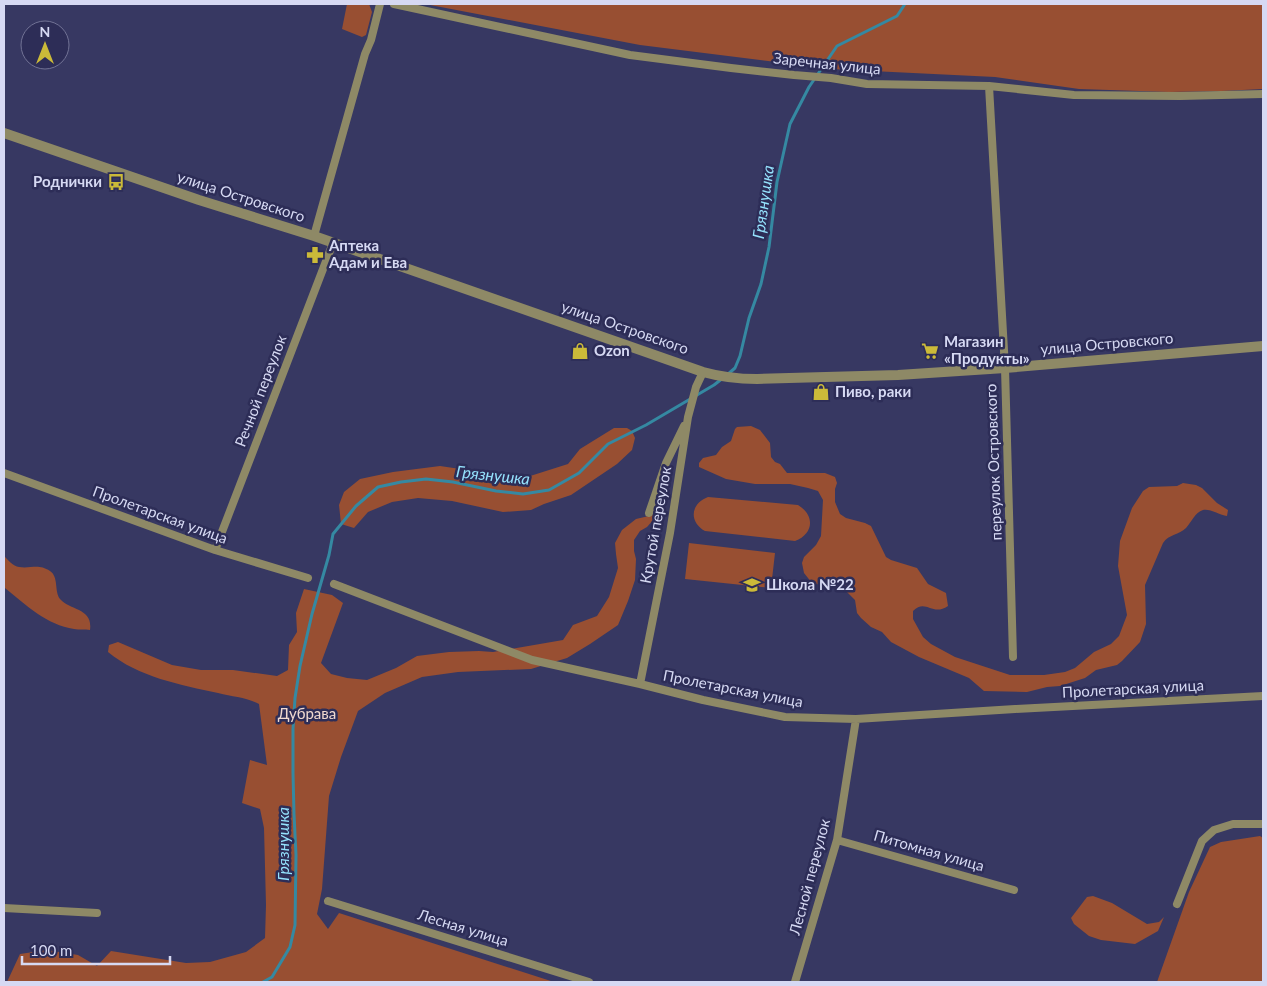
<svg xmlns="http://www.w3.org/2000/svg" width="1267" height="986" font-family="Lato,sans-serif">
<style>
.green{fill:#984f32}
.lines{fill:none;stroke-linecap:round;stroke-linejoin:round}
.stream{stroke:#3589a2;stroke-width:3}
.minor{stroke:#8e8966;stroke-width:8}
.tertiary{stroke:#8e8966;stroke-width:10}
.labels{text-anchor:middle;stroke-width:5;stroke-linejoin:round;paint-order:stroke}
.street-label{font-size:15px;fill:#d6d9f3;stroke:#2d2d57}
.poi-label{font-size:15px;font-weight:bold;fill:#d6d9f3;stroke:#2d2d57;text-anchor:start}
.park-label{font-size:15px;fill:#f0d9d0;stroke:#2d2d57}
.water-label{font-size:16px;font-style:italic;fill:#95e2fd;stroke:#2d2d57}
</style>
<rect width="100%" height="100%" fill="#373862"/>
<path class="green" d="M347,4H369L372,12L366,35L362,37L342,29Z
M425,4H1263V89L1222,91L1169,92L1079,89L995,77L831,69L640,45Z
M751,426L760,430L770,443L771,457L775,462L780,464L787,473H825L835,477L837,483L835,489V502L840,514L846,518L865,523L871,526L886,557L891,560L917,568L928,584L946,593L948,606C932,617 926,598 913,611V619L923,637L931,644L955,657L1010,675H1044L1065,672L1075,668L1094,652L1111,644L1119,636L1127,615L1118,566L1120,541L1132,508L1143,491L1149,487L1177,486L1183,483L1196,485L1202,488L1217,503L1228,510L1227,516C1220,515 1209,508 1203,510C1195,512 1191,523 1186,528C1179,535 1169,534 1163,543L1145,585L1146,624L1140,642L1122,661L1117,665L1096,670L1085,678L1060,686L1047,687L1027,692L984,691L969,678L919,657L891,642L882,632L871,627L861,618L857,613L855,600L846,591L812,583L804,573L802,563L804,557L816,545L821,536L823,500L818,491L808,488L790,484H755L726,479L699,467V463L703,458L716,455L722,447L731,441L735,429L737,427Z
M614,428H627L632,431L635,438L632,450L617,464L571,495L544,504L531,510L503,512L452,501L418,498L392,502L368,512L354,528L341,524L339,505L344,492L360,479L393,472L440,466L508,476L527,477L568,464L580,449Z
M708,497L798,505C815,515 814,534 795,541L705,531C689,522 690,504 708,497Z
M653,515L654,519L647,527L640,531L634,540V551L636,559L635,580L628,601L618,625L590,644L567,658L531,669L458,672L422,677L385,693L358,711L341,757L329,796L322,889L317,914L328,929L339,913L554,982H7L20,954L47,950L78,955L97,966L111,951L186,963L210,962L246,952L265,938L266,905L264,828L260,809L242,803L250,760L267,765L259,704C246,697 233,697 218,693C181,685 138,677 108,652L109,645L118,642L172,665L201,670H233L277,676L288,670L289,645L297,632L296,613L304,589L332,595L343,603L321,663L331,674L347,678L367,680L396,668L417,656L449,652L479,651L493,652L563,640L573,625L597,616L609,597L618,568L616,554L615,543L622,530L636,519Z
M689,543L775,553L771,588L685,579Z
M4,556C8,560 13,566 19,567C31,569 38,563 50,571C59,577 54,591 60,599C71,611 93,608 90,630C85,629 79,630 74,629C47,625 26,605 5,588L4,587Z
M1260,836L1263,838V982H1157L1189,892L1210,847L1221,842Z
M1093,896L1112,903L1147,924L1159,922L1164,917L1158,931L1135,944L1101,940L1089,936L1074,924L1071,918L1087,897Z"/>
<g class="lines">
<path class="stream" d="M727,375L735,368L740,356L749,318L761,284L769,247L777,182L790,124L809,87L837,46L897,16L905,4
M263,982L272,977L290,947L295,925L296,855L294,814L293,773V729L295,698L300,666L312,614L329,555L333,534L356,506L378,487L401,482L426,479L453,482L496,491L523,494L549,490L579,473L608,444L646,425L714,385L723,378"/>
<path class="minor" d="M394,4L630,55L731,68L794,75L831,78L867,84L989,86L1074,95L1180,96L1263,94
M989,86L1005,368L1013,657
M314,236L365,54L371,40L380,4
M4,473L215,550L308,578
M649,513L666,463L684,426
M215,550L333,243
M334,584L532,660L640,684L703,700L785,717L856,719L1015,709L1263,696
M640,684L670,533L688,417L696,387L703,372
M837,840L1014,890
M328,901L589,982
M1177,904L1202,841L1214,830L1233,824H1263
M4,908L97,913
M795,982L837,840L856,719"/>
<path class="tertiary" d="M4,133L199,200L314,236L703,372C721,377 738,379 757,379L898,375L1005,368L1263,346"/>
</g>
<defs>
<g id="bus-bare" transform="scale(1.35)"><path d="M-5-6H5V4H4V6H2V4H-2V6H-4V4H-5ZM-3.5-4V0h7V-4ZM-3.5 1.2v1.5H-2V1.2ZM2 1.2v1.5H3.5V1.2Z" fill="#cbba39" stroke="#2d2d57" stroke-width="2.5" paint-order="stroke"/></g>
<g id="pharmacy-bare" transform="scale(1.35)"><path d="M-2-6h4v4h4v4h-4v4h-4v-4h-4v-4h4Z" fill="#cbba39" stroke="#2d2d57" stroke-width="2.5" paint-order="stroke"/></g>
<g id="shop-bare" transform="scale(1.35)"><path d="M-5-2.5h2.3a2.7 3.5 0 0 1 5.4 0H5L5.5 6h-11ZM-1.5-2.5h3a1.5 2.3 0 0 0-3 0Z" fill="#cbba39" stroke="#2d2d57" stroke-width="2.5" paint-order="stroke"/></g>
<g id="supermarket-bare" transform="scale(1.35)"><path d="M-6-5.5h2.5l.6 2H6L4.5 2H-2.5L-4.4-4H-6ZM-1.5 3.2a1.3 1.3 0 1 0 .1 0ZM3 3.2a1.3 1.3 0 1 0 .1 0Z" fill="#cbba39" stroke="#2d2d57" stroke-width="2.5" paint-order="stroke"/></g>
<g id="school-bare" transform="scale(1.35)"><path d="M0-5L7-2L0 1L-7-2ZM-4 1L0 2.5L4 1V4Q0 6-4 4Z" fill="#cbba39" stroke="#2d2d57" stroke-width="2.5" paint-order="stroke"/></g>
</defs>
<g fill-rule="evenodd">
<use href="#bus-bare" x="116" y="182"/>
<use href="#pharmacy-bare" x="315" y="255"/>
<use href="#shop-bare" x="580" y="351"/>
<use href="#supermarket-bare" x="930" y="351"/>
<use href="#shop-bare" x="821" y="392"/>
<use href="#school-bare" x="752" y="585"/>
</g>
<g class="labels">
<g class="street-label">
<text transform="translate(827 64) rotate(6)" y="5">Заречная улица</text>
<text transform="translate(241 197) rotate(18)" y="5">улица Островского</text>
<text transform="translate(625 328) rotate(19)" y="5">улица Островского</text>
<text transform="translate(1107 344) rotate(-5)" y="5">улица Островского</text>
<text transform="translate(261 391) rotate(-69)" y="5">Речной переулок</text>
<text transform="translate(994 462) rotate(-92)" y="5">переулок Островского</text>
<text transform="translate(160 515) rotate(20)" y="5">Пролетарская улица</text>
<text transform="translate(656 525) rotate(-80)" y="5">Крутой переулок</text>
<text transform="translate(733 689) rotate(11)" y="5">Пролетарская улица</text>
<text transform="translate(1133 689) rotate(-3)" y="5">Пролетарская улица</text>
<text transform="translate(929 851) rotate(16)" y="5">Питомная улица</text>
<text transform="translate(810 877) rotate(-75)" y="5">Лесной переулок</text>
<text transform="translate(463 928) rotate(17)" y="5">Лесная улица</text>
</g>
<g class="poi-label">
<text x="102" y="187" text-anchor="end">Роднички</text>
<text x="329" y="251">Аптека<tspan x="329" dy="17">Адам и Ева</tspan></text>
<text x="944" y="347">Магазин<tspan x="944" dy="17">«Продукты»</tspan></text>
<text x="594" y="356">Ozon</text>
<text x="835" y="397">Пиво, раки</text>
<text x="766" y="590">Школа №22</text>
</g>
<g class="park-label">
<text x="307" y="719">Дубрава</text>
</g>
<g class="water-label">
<text transform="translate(763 202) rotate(-82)" y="6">Грязнушка</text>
<text transform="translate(493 475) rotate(6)" y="6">Грязнушка</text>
<text transform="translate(283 844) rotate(-90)" y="6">Грязнушка</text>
</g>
</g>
<rect width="1267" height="986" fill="none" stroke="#d6d9f3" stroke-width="10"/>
<g transform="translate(45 45)"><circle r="24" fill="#2d2d57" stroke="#717295"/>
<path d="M0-4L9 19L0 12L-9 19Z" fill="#cbba39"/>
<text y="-8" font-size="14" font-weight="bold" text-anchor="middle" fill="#d6d9f3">N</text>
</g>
<path d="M22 956v8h148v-8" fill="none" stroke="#d6d9f3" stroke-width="2.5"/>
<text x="30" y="956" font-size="15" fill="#d6d9f3" stroke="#2d2d57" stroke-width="4" paint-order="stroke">100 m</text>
</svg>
